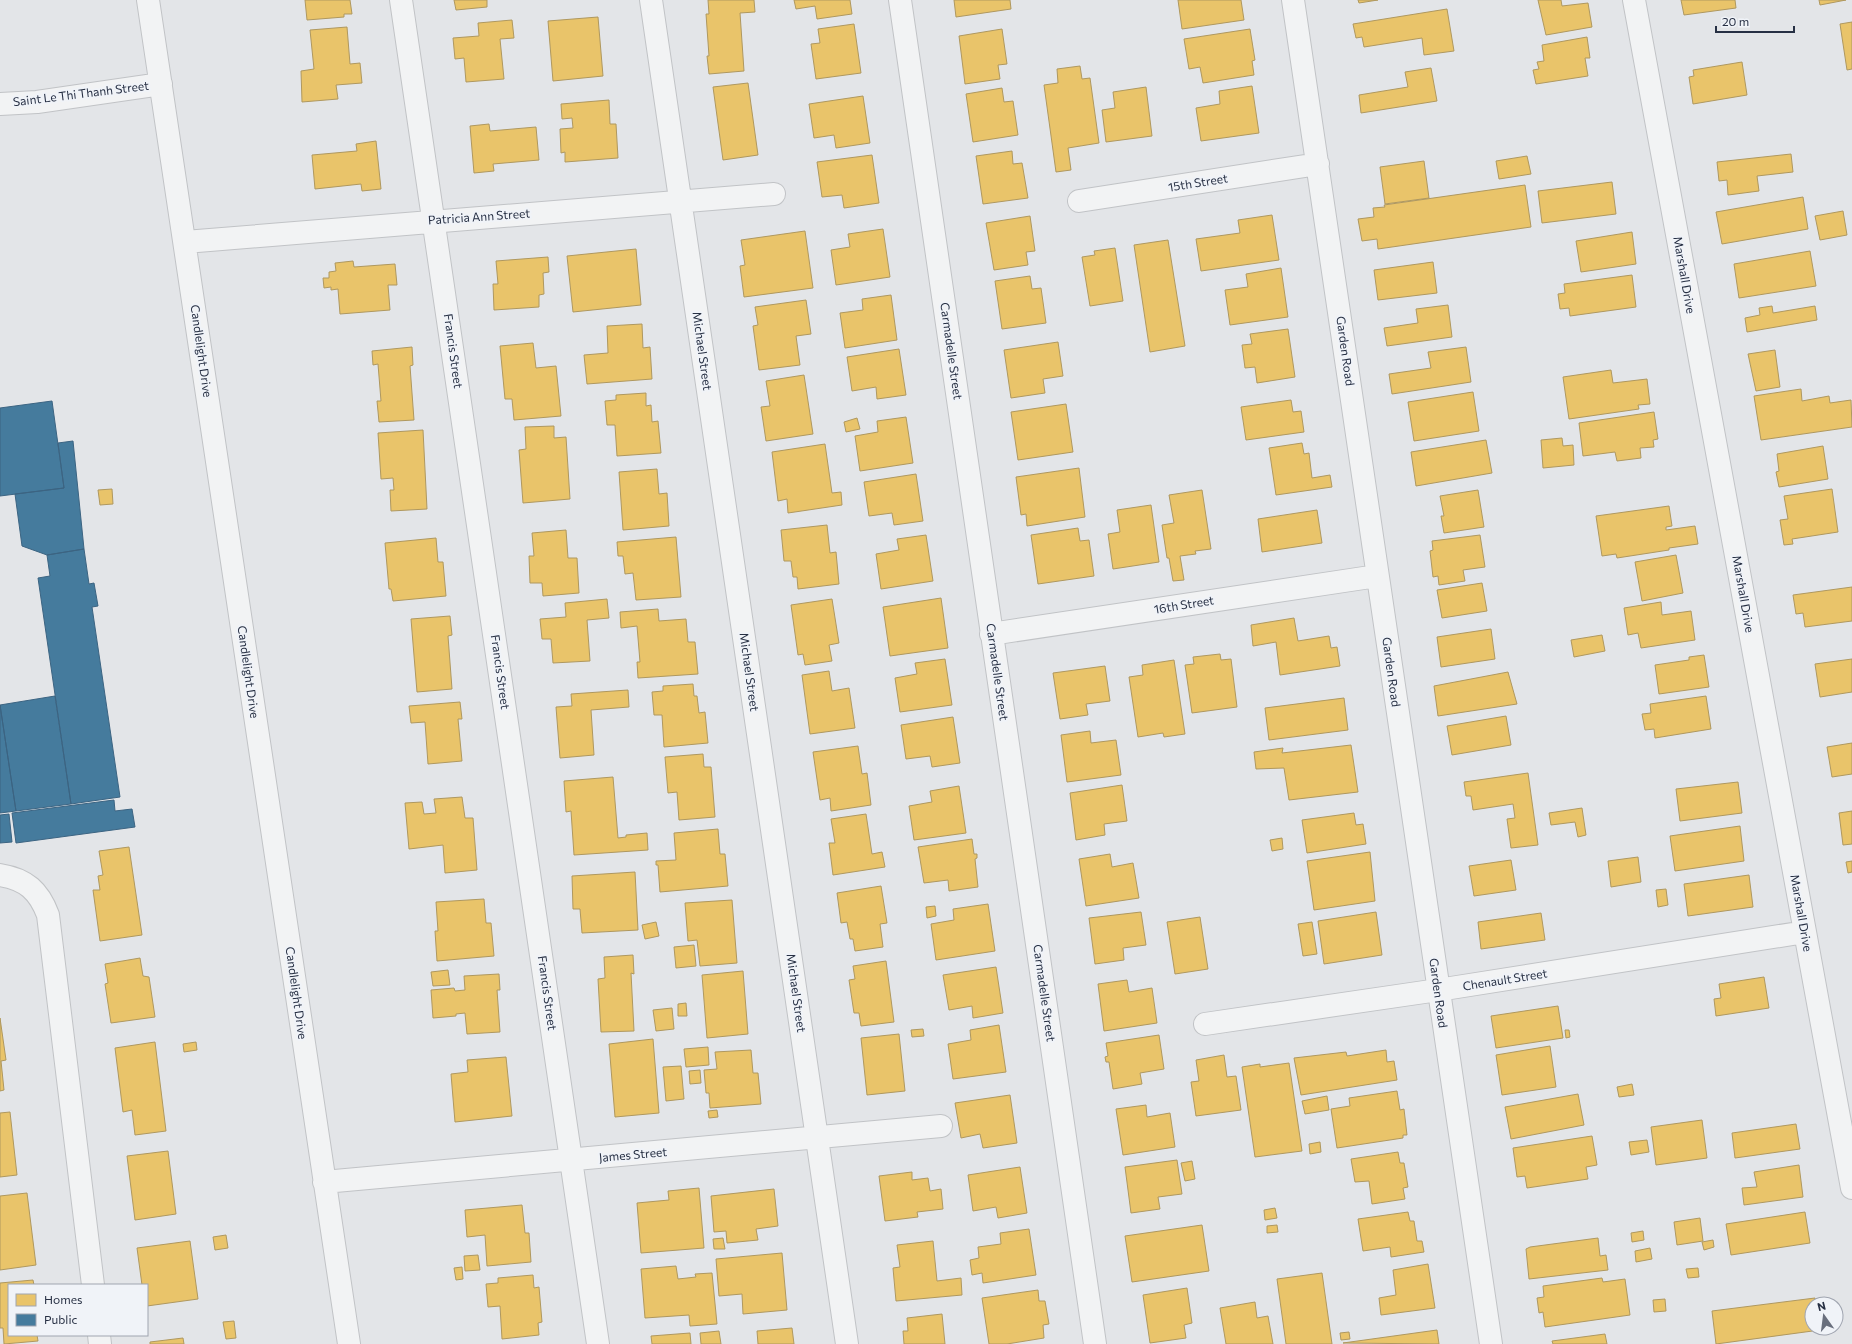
<svg xmlns="http://www.w3.org/2000/svg" width="1852" height="1344" font-family="Commissioner,sans-serif">
<style>
.homes{fill:#e9c46a;stroke:#af985f}
.public{fill:#457b9d;stroke:#3c6482}
.lines{fill:none;stroke-linecap:round;stroke-linejoin:round}
.street-casing{stroke:#c1c3c6;stroke-width:24}
.street{stroke:#f2f3f4;stroke-width:22}
.labels{text-anchor:middle;stroke-width:4;stroke-linejoin:round;paint-order:stroke}
.street-label{font-size:12px;fill:#273044;stroke:#f0f3f8}
</style>
<rect width="100%" height="100%" fill="#e3e5e8"/>
<path class="homes" d="M305,0H350L352,14H344V17L307,20Z
M454,0H487V7L456,10Z
M708,0H754L755,12L740,13L744,71L709,74L707,56H709L706,14H709Z
M794,0H850L852,14L817,19L815,6L796,9Z
M954,0H1010L1011,9L956,17Z
M1178,0H1241L1244,20L1182,29Z
M1358,0H1378L1359,3Z
M1538,0H1561L1562,6L1588,3L1592,27L1546,35Z
M1681,0H1735L1736,8L1684,15Z
M1819,0H1846L1820,5Z
M1447,9L1454,51L1424,55L1422,38L1364,47L1362,37L1356,38L1353,24Z
M598,17L603,76L553,81L548,21Z
M512,20L514,38L500,39L504,79L466,82L464,58L455,59L453,38L479,36L478,23Z
M1852,22V69L1847,70L1840,24Z
M854,24L861,73L816,79L811,44L820,43L818,29Z
M347,27L350,64L360,63L362,83L336,85L338,99L302,102L301,71L314,69L310,30Z
M1002,29L1007,64L998,65L1000,79L965,84L959,36Z
M1250,29L1255,60L1252,61L1254,75L1203,83L1200,67L1189,69L1184,39Z
M1587,37L1590,58H1585L1588,76L1536,84L1533,70L1539,69L1537,62L1544,61L1542,45Z
M1742,62L1747,95L1693,104L1689,77L1694,76L1693,70Z
M1080,66L1082,79L1090,78L1099,143L1068,148L1071,170L1056,172L1044,85L1058,83L1057,69Z
M1431,68L1437,101L1361,113L1359,95L1408,87L1405,72Z
M748,83L758,155L723,160L713,87Z
M1252,86L1259,133L1201,141L1196,108L1220,104L1219,91Z
M1146,87L1152,136L1106,142L1102,110L1115,108L1113,92Z
M1002,88L1004,102L1013,101L1018,135L973,142L966,94Z
M863,96L870,143L836,148L834,135L814,138L809,104Z
M609,100L610,124H616L618,158L565,162V152L561,153L560,129L573,128L572,118L562,119L561,104Z
M489,124L490,131L536,127L539,160L493,164L494,171L474,173L470,126Z
M376,141L381,189L362,191L361,184L315,189L312,155L357,151L356,144Z
M1012,151L1013,164L1022,163L1028,198L983,204L976,156Z
M1791,154L1793,172L1757,176L1759,191L1728,195L1727,180L1719,181L1717,162Z
M872,155L879,203L844,208L842,195L822,197L817,162Z
M1527,156L1531,174L1499,179L1496,161Z
M1424,161L1429,198L1385,204L1380,167Z
M1612,182L1616,214L1542,223L1538,191Z
M1525,185L1531,227L1378,249L1377,239L1362,241L1358,219L1374,217L1373,208L1385,207L1384,205Z
M1803,197L1808,229L1722,244L1716,212Z
M1843,211L1847,235L1820,240L1815,216Z
M1272,215L1279,260L1201,271L1196,239L1240,233L1238,220Z
M1030,216L1035,251L1026,252L1028,265L994,270L986,223Z
M883,229L890,277L836,285L831,250L850,247L848,234Z
M805,231L813,288L744,297L740,266L745,265L741,240Z
M1632,232L1636,264L1581,272L1576,241Z
M1168,240L1185,346L1150,352L1134,245Z
M1115,248L1123,301L1090,306L1082,257L1095,255L1094,251Z
M636,249L641,305L573,312L567,256Z
M1810,251L1816,286L1739,298L1734,264Z
M548,257L549,272L543,273L544,294L539,295V307L494,310L493,284H498L496,261Z
M353,261L354,267L395,264L397,285H388L390,310L340,314L338,289L331,290V287L324,288L323,278H329V272L336,271L335,263Z
M1433,262L1437,293L1378,300L1374,270Z
M1281,268L1288,317L1230,325L1225,290L1248,287L1246,274Z
M1632,275L1636,307L1570,316L1569,308L1560,309L1558,294L1565,293L1564,284Z
M1030,276L1032,289L1041,288L1046,323L1002,329L995,281Z
M891,295L897,340L845,348L840,313L863,310L862,299Z
M806,300L811,334L796,336L800,365L759,370L753,326L758,325L755,307Z
M1448,305L1452,337L1387,346L1384,328L1418,323L1416,309Z
M1772,306L1773,313L1815,306L1817,320L1747,332L1745,318L1760,315L1759,308Z
M642,324L643,348L650,347L652,379L587,384L584,355L608,353L607,326Z
M1288,329L1295,377L1257,383L1255,367L1245,368L1242,345L1252,344L1250,334Z
M1058,342L1063,376L1043,379L1045,393L1011,398L1004,350Z
M533,343L536,368L556,366L561,416L514,420L512,399H505L500,346Z
M412,347L413,365L410,366L414,420L379,422L377,401H381L378,364L373,365L372,351Z
M1466,347L1471,382L1392,394L1389,374L1431,368L1428,352Z
M899,349L906,395L877,399L876,387L852,391L847,357Z
M1775,350L1780,387L1756,391L1748,354Z
M1611,370L1613,383L1647,379L1650,404L1638,405L1639,409L1569,419L1563,377Z
M804,375L813,434L766,441L761,407L770,406L766,381Z
M1801,389L1802,401L1829,396L1830,403L1851,400L1852,427L1761,440L1754,396Z
M1473,392L1479,431L1414,441L1408,402Z
M646,393V406L651,405L652,422L658,421L661,453L617,456L615,425H607L605,401L616,400V395Z
M1291,400L1293,412L1301,411L1304,432L1246,440L1241,407Z
M1066,404L1073,452L1018,460L1011,412Z
M1654,412L1658,439L1653,440L1654,447L1640,448L1641,458L1617,461L1615,452L1583,456L1579,423Z
M906,417L913,463L860,471L855,436L878,432L877,421Z
M857,418L860,429L846,432L844,422Z
M554,426V438L566,437L570,499L523,503L519,450L526,449L525,427Z
M423,430L427,509L391,511L390,490H394L393,478L381,479L378,433Z
M1562,438L1563,446L1573,445L1574,465L1543,468L1541,440Z
M1486,440L1492,473L1416,486L1411,452Z
M1302,443L1304,454L1309,453L1312,478L1330,475L1332,487L1276,495L1269,448Z
M825,444L832,493L841,492L842,505L788,513L787,499L778,501L772,452Z
M1823,446L1828,479L1779,487L1776,472L1779,471L1777,454Z
M1079,468L1085,517L1027,526L1026,514L1021,515L1016,477Z
M657,469L659,494L667,493L669,526L623,530L619,472Z
M916,474L923,521L894,525L892,513L869,516L864,482Z
M112,489L113,504L100,505L98,490Z
M1832,489L1838,532L1792,539L1793,544L1784,545L1780,520L1788,519L1784,496Z
M1202,490L1211,549L1195,551L1196,554L1180,556L1184,580L1173,581L1169,558H1167L1162,525L1174,523L1169,495Z
M1478,490L1484,527L1444,533L1441,516H1444L1440,496Z
M1151,505L1159,562L1113,569L1108,534L1120,532L1117,510Z
M1669,506L1672,526L1666,527V530L1695,526L1698,544L1669,548V550L1617,558L1616,554L1602,556L1596,516Z
M1317,510L1322,543L1262,552L1258,519Z
M827,525L830,553L836,552L839,584L798,589L797,577H793L791,561H784L781,530Z
M1078,528L1080,541L1089,540L1094,576L1038,584L1031,535Z
M566,530L568,558H577L579,593L543,596L542,583H530L529,556H534L532,533Z
M926,535L933,581L881,589L876,554L899,550L897,539Z
M1480,535L1485,567L1463,570L1465,581L1439,585L1438,576L1433,577L1430,551L1433,550L1432,541Z
M676,537L681,597L636,600L633,573L625,574L623,556H618L617,542Z
M436,538L438,562H443L446,596L393,601L391,589H389L385,543Z
M1676,555L1683,593L1642,601L1635,562Z
M1482,583L1487,611L1442,618L1437,590Z
M1852,587V621L1805,627L1803,613L1796,614L1793,595Z
M941,598L948,648L890,656L883,607Z
M607,599L609,618L587,620L590,661L553,663L551,639H542L540,619L566,617L565,603Z
M832,599L839,643L829,645L832,661L805,665L803,654L798,655L791,605Z
M1661,602L1662,615L1691,611L1695,640L1641,648L1638,633L1628,635L1624,608Z
M658,609L659,621L686,619L688,642H695L698,674L638,678L637,662H640L637,626L621,628L620,612Z
M450,616L452,635L448,636L452,689L417,692L411,619Z
M1294,618L1298,641L1329,636L1331,648L1337,647L1340,666L1280,675L1276,642L1253,646L1251,625Z
M1491,629L1495,659L1441,667L1437,637Z
M1602,635L1605,651L1574,657L1571,640Z
M1220,654L1221,660L1231,659L1237,707L1192,713L1185,665L1194,664L1193,657Z
M1704,655L1709,687L1659,694L1655,665L1689,660V657Z
M945,659L952,705L900,712L895,678L917,674L915,663Z
M1852,659V692L1820,697L1815,664Z
M1174,660L1185,734L1164,737L1163,733L1138,737L1129,677L1143,675L1142,665Z
M1105,666L1110,701L1086,704L1088,715L1060,719L1053,673Z
M829,671L832,691L849,688L855,728L810,734L802,675Z
M1508,672L1517,704L1438,716L1434,686Z
M693,684L694,696H697L699,713L705,712L708,743L664,747L662,715H654L652,692L663,691V686Z
M628,690L629,707L591,710L594,755L560,758L556,707L572,706L571,694Z
M1706,696L1711,729L1655,738L1654,729L1645,730L1642,714L1651,713L1650,704Z
M1344,698L1348,730L1269,740L1265,708Z
M460,702L462,719H458L462,761L428,764L425,722L411,723L409,706Z
M1506,716L1511,745L1452,755L1447,726Z
M953,717L960,763L932,767L930,756L906,759L901,725Z
M1090,731L1091,743L1116,740L1121,775L1067,782L1061,735Z
M1852,743V774L1832,777L1827,747Z
M1351,745L1358,792L1289,800L1284,768L1256,769L1254,752L1283,748L1282,753Z
M858,746L862,774L867,773L871,805L831,811L830,798L820,800L813,752Z
M703,754L704,767H711L715,817L679,820L677,792L668,793L665,757Z
M1528,773L1538,845L1511,848L1507,819L1515,818L1513,804L1473,810L1471,796H1466L1464,782Z
M613,777L618,838L626,837V835L647,833L648,850L574,855L571,811L566,812L564,781Z
M1738,782L1742,813L1680,821L1676,789Z
M1122,785L1127,821L1104,824L1105,835L1076,840L1070,793Z
M959,786L966,833L914,840L909,806L932,802L930,791Z
M462,797L465,818H473L477,870L445,873L443,845L409,849L405,803L422,802L424,814L436,813L434,799Z
M1582,808L1586,835L1578,837L1575,822L1551,825L1549,813Z
M1852,811V844L1843,845L1839,813Z
M1354,813L1356,825L1363,824L1366,844L1307,853L1302,820Z
M866,814L872,854L882,852L885,867L833,875L829,843H835L831,819Z
M1740,826L1744,861L1675,871L1670,836Z
M718,829L720,854H725L728,886L660,892L658,865H656V861L676,860L674,833Z
M1282,838L1283,849L1272,851L1270,840Z
M972,839L974,854H977V858L975,859L978,887L949,891L948,880L924,883L918,847Z
M129,847L142,935L100,941L93,890H100L98,876L103,875L99,851Z
M1370,852L1375,901L1314,910L1307,861Z
M1110,854L1112,867L1133,863L1139,898L1086,906L1079,859Z
M1638,857L1641,882L1611,887L1608,861Z
M1511,860L1516,890L1474,896L1469,866Z
M1852,861V872L1848,873L1846,862Z
M635,872L638,930L582,933L580,909H573L572,876Z
M1749,875L1753,907L1688,916L1684,884Z
M881,886L887,923L880,924L883,947L855,951L853,939H850L847,922L841,923L837,893Z
M1666,889L1668,905L1658,907L1656,890Z
M484,899L486,923H491L494,956L437,961L435,931H438L436,902Z
M732,900L737,963L700,966L697,940L688,941L685,903Z
M988,904L995,951L936,960L931,924L954,920L953,909Z
M935,906L936,916L927,918L926,907Z
M1141,912L1146,945L1123,948L1124,960L1095,964L1089,918Z
M1376,912L1382,955L1324,964L1318,921Z
M1541,913L1545,940L1481,949L1478,922Z
M1200,917L1208,969L1175,974L1167,922Z
M656,922L659,936L645,939L642,925Z
M1312,922L1317,954L1303,956L1298,924Z
M694,945L696,966L676,968L674,947Z
M633,955L634,974L631,973L634,1031L601,1032L598,979L605,978L604,957Z
M140,958L143,976L149,977L155,1017L111,1023L105,984L108,983L105,964Z
M886,961L894,1022L861,1026L859,1013H854L849,980L855,979L853,966Z
M996,967L1003,1013L973,1018L972,1006L949,1010L943,975Z
M448,970L450,985L433,986L431,972Z
M743,971L748,1034L707,1038L702,975Z
M499,974L500,990H497L500,1032L467,1034L465,1013L456,1014V1016L433,1018L431,990L454,988L455,991L465,990L464,976Z
M1764,977L1769,1008L1716,1016L1714,999L1721,998L1719,984Z
M1127,980L1129,992L1152,988L1157,1023L1104,1031L1098,984Z
M686,1003L687,1016H678V1004Z
M1558,1006L1563,1038L1496,1048L1491,1016Z
M672,1008L674,1029L656,1031L653,1010Z
M0,1018L6,1060L1,1061L4,1090L0,1091Z
M999,1025L1006,1072L953,1079L948,1044L971,1040L970,1030Z
M923,1029L924,1036L912,1037L911,1030Z
M1565,1030H1569L1570,1037L1566,1038Z
M899,1034L905,1091L867,1095L861,1038Z
M1159,1035L1164,1069L1140,1073L1142,1084L1113,1089L1109,1062H1106L1105,1057L1108,1056L1106,1043Z
M653,1039L659,1113L615,1117L609,1044Z
M155,1042L166,1131L135,1135L132,1110L123,1112L115,1048Z
M196,1042L197,1050L184,1052L183,1044Z
M1550,1046L1556,1087L1502,1095L1496,1055Z
M708,1047L709,1065L686,1067L684,1049Z
M751,1050L753,1073H758L761,1104L710,1108L709,1093H706L704,1070L717,1069L715,1052Z
M1386,1050L1387,1062L1394,1061L1397,1080L1301,1095L1294,1058L1346,1052L1347,1056Z
M1224,1055L1227,1077L1236,1076L1241,1110L1196,1116L1191,1082L1199,1081L1196,1060Z
M506,1057L512,1116L455,1122L451,1074L468,1072L467,1060Z
M1289,1063L1302,1151L1255,1157L1242,1067L1260,1064V1067Z
M681,1066L684,1099L666,1101L663,1067Z
M700,1070L701,1083L690,1084L689,1071Z
M1632,1084L1634,1095L1619,1097L1617,1087Z
M1397,1091L1400,1110L1404,1109L1407,1135H1403V1138L1337,1148L1331,1109L1350,1106L1349,1098Z
M1578,1094L1584,1125L1511,1139L1505,1107Z
M1010,1095L1017,1143L983,1148L980,1134L961,1138L955,1103Z
M1327,1096L1329,1110L1305,1114L1302,1101Z
M1146,1105L1147,1117L1170,1113L1175,1147L1123,1155L1116,1109Z
M717,1110L718,1117L709,1118L708,1111Z
M10,1112L17,1175L0,1177V1113Z
M1702,1120L1707,1158L1656,1165L1651,1127Z
M1796,1124L1800,1149L1735,1158L1732,1133Z
M1592,1136L1597,1165L1586,1167L1588,1179L1527,1188L1525,1176L1517,1177L1513,1148Z
M1647,1140L1649,1152L1631,1155L1629,1142Z
M1320,1142L1321,1152L1310,1154L1309,1144Z
M168,1151L176,1214L135,1220L127,1156Z
M1398,1152L1400,1163H1404L1408,1187L1403,1188L1405,1199L1372,1204L1369,1181L1355,1182L1351,1159Z
M1177,1160L1182,1194L1158,1197L1160,1209L1131,1213L1125,1167Z
M1192,1161L1195,1179L1185,1181L1181,1163Z
M1799,1165L1803,1197L1744,1205L1742,1188L1757,1187L1754,1172Z
M1020,1167L1027,1213L998,1218L996,1207L973,1211L968,1175Z
M912,1172V1180L928,1178L930,1191L941,1189L943,1209L917,1212L918,1217L885,1221L879,1176Z
M699,1188L704,1248L641,1253L637,1203L669,1200L668,1191Z
M774,1189L778,1226L756,1229L758,1240L727,1243L726,1231L714,1232L711,1196Z
M27,1193L36,1265L0,1270V1196Z
M522,1205L525,1233H529L531,1262L487,1266L485,1235L467,1237L465,1210Z
M1275,1208L1277,1218L1265,1220L1264,1210Z
M1408,1212L1410,1221H1414L1417,1241H1422L1424,1252L1391,1257L1390,1247L1363,1251L1358,1219Z
M1805,1212L1810,1243L1731,1255L1726,1224Z
M1700,1218L1703,1241L1677,1245L1674,1222Z
M1202,1225L1209,1271L1132,1282L1125,1236Z
M1277,1225L1278,1232L1267,1233V1226Z
M1029,1229L1036,1275L983,1283L982,1273L972,1275L970,1260L979,1258L978,1247L1001,1244L1000,1233Z
M1643,1231L1644,1240L1632,1242L1631,1233Z
M226,1235L228,1248L215,1250L213,1237Z
M723,1238L725,1249H714L713,1239Z
M1598,1238L1600,1256L1606,1255L1608,1270L1529,1279L1526,1249L1530,1247Z
M1713,1240L1714,1247L1704,1250L1702,1242Z
M190,1241L198,1299L147,1306V1285H142L137,1248Z
M933,1241L937,1281L961,1278L962,1295L896,1301L893,1268L900,1267L897,1245Z
M1650,1248L1652,1259L1636,1262L1635,1251Z
M782,1253L787,1310L743,1314L742,1294L719,1296L716,1259Z
M478,1255L480,1270L465,1271L464,1256Z
M1428,1264L1435,1308L1381,1315L1379,1298L1396,1295L1393,1270Z
M676,1266L678,1279L696,1277L695,1274L712,1273L717,1324L690,1326L689,1315L645,1318L641,1269Z
M462,1267L463,1279L456,1280L454,1268Z
M1698,1268L1699,1277L1688,1278L1686,1269Z
M1322,1273L1332,1344H1286L1277,1279Z
M533,1275L534,1288L539,1287L542,1322L538,1323L539,1335L502,1339L500,1306L488,1307L486,1284L498,1283V1278Z
M1602,1278L1603,1282L1625,1279L1630,1315L1545,1327L1543,1312L1539,1313L1537,1298L1544,1297L1543,1286Z
M33,1280L34,1285H9V1335H37L38,1341L4,1344L3,1328H0V1283Z
M1187,1288L1192,1323L1184,1325L1186,1338L1150,1343L1143,1295Z
M1038,1290L1039,1301H1045L1049,1324L1043,1325L1044,1338L1007,1344H989L982,1298Z
M1815,1298L1816,1304H1812V1328H1819L1820,1330L1716,1344L1712,1311Z
M1665,1299L1666,1311L1654,1312L1653,1300Z
M1255,1302L1257,1318L1268,1316L1273,1344H1226L1220,1308Z
M942,1314L945,1344H904L903,1331H908L907,1318Z
M234,1321L236,1338L226,1339L223,1322Z
M792,1328L794,1344H758L757,1331Z
M1437,1330L1439,1344L1343,1343Z
M719,1331L721,1344H701L700,1333Z
M1349,1332L1350,1339L1341,1340L1340,1333Z
M690,1333L691,1344H652L651,1336Z
M1605,1334L1607,1344H1553L1552,1341Z
M183,1338L184,1344H150V1342Z"/>
<path class="public" d="M52,401L64,488L0,496V408Z
M73,441L84,549L47,555L22,546L15,494L64,488L58,443Z
M84,549L89,584L94,583L98,606L92,607L120,797L71,804L38,578L50,576L47,555Z
M55,696L71,804L16,811L0,705Z
M0,705L16,811L0,813Z
M114,800L115,811L132,809L135,827L16,843L12,813Z
M9,814L12,842L0,843V815Z"/>
<g class="lines">
<g class="street-casing">
<path id="street" d="M148,0L349,1344
M401,0L598,1344
M651,0L847,1344
M900,0L1095,1344
M1293,0L1491,1344
M1634,0L1852,1188
M0,104L37,102L161,84
M1079,201L1318,164
M185,242L774,194
M991,634L1377,576
M0,875C26,879 39,891 48,915L93,1285
M1205,1024L1438,990L1805,932
M324,1182L941,1126
M99,1335L100,1344"/>
</g>
<use href="#street" class="street"/>
</g>
<g class="labels">
<g class="street-label">
<text transform="translate(81 94) rotate(-7)" y="4">Saint Le Thi Thanh Street</text>
<text transform="translate(1198 183) rotate(-9)" y="4">15th Street</text>
<text transform="translate(479 217) rotate(-4)" y="4">Patricia Ann Street</text>
<text transform="translate(1684 275) rotate(80)" y="4">Marshall Drive</text>
<text transform="translate(201 351) rotate(82)" y="4">Candlelight Drive</text>
<text transform="translate(453 351) rotate(82)" y="4">Francis Street</text>
<text transform="translate(702 351) rotate(82)" y="4">Michael Street</text>
<text transform="translate(951 351) rotate(82)" y="4">Carmadelle Street</text>
<text transform="translate(1345 351) rotate(82)" y="4">Garden Road</text>
<text transform="translate(1743 594) rotate(80)" y="4">Marshall Drive</text>
<text transform="translate(1184 605) rotate(-9)" y="4">16th Street</text>
<text transform="translate(248 672) rotate(82)" y="4">Candlelight Drive</text>
<text transform="translate(500 672) rotate(82)" y="4">Francis Street</text>
<text transform="translate(749 672) rotate(82)" y="4">Michael Street</text>
<text transform="translate(997 672) rotate(82)" y="4">Carmadelle Street</text>
<text transform="translate(1391 672) rotate(82)" y="4">Garden Road</text>
<text transform="translate(1801 913) rotate(80)" y="4">Marshall Drive</text>
<text transform="translate(1505 980) rotate(-9)" y="4">Chenault Street</text>
<text transform="translate(296 993) rotate(82)" y="4">Candlelight Drive</text>
<text transform="translate(547 993) rotate(82)" y="4">Francis Street</text>
<text transform="translate(796 993) rotate(82)" y="4">Michael Street</text>
<text transform="translate(1044 993) rotate(82)" y="4">Carmadelle Street</text>
<text transform="translate(1438 993) rotate(82)" y="4">Garden Road</text>
<text transform="translate(633 1155) rotate(-5)" y="4">James Street</text>
</g>
</g>
<rect x="8" y="1284" width="140" height="52" fill="#f0f3f8" stroke="#a0a5b0"/>
<rect x="16" y="1294" width="20" height="12" fill="#e9c46a" stroke="#a0a5b0"/>
<text x="44" y="1304" font-size="12" fill="#273044">Homes</text>
<rect x="16" y="1314" width="20" height="12" fill="#457b9d" stroke="#a0a5b0"/>
<text x="44" y="1324" font-size="12" fill="#273044">Public</text>
<g transform="translate(1824 1316) rotate(346)"><circle r="19" fill="#f0f3f8" stroke="#a0a5b0"/>
<path d="M0-3L7 15L0 10L-7 15Z" fill="#696f7d"/>
<text y="-6" font-size="11" font-weight="bold" text-anchor="middle" fill="#273044">N</text>
</g>
<path d="M1716 26v6h78v-6" fill="none" stroke="#273044" stroke-width="2"/>
<text x="1722" y="26" font-size="12" fill="#273044" stroke="#f0f3f8" stroke-width="3" paint-order="stroke">20 m</text>
</svg>
